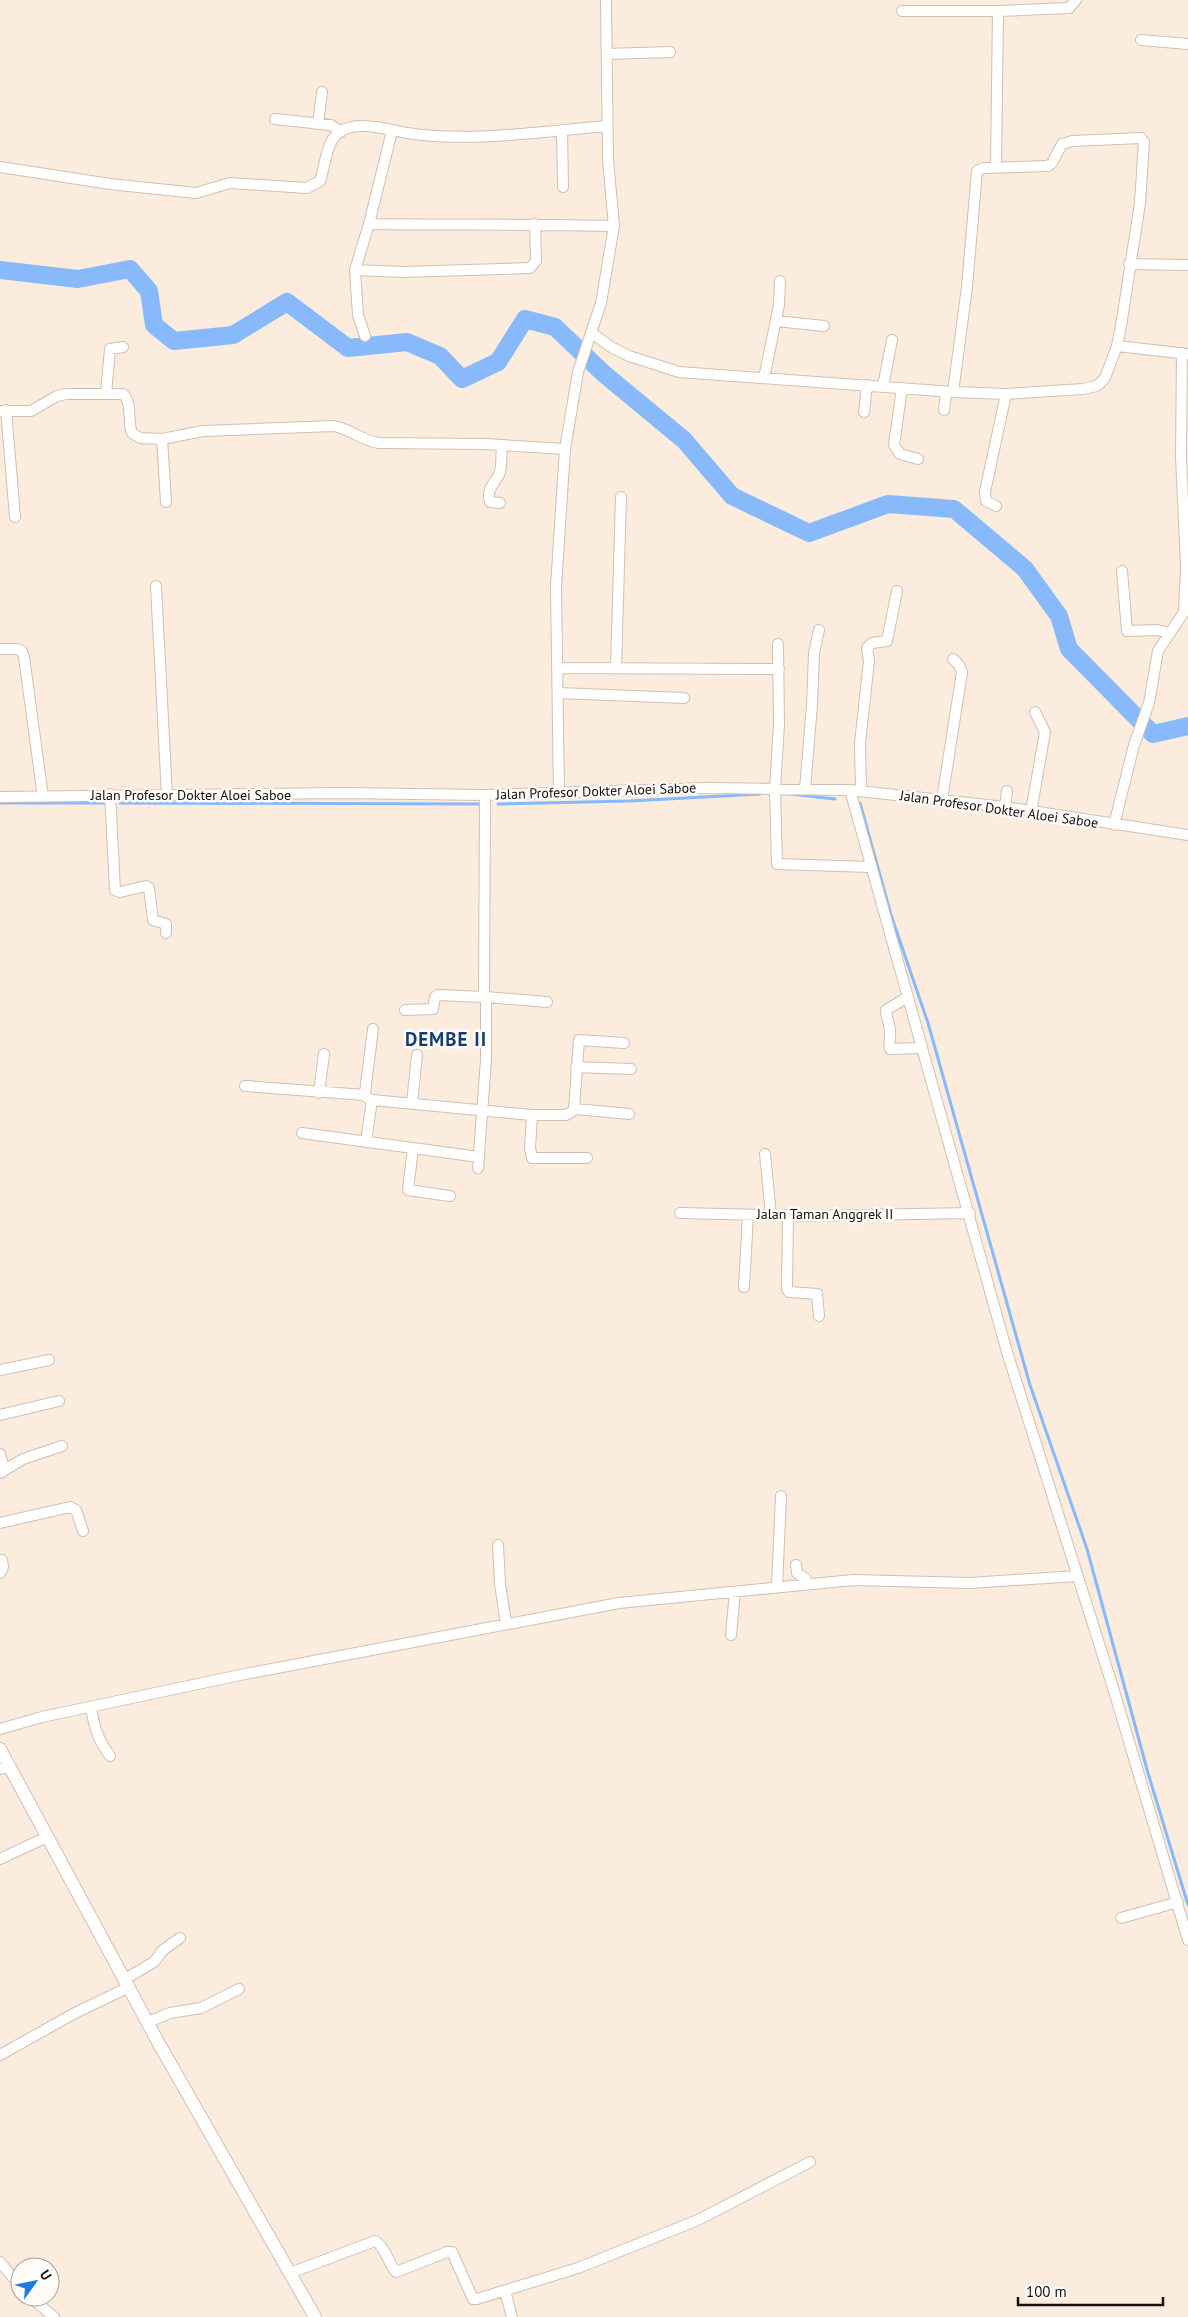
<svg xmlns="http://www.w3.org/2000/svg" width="1188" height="2317" font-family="'PT Sans',sans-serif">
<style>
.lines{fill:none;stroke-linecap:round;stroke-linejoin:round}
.stream{stroke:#87b9fb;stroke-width:3}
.river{stroke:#87b9fb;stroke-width:18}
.minor-casing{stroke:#cfc0b2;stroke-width:12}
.major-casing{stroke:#cfc0b2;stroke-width:14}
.minor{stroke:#fff;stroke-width:10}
.major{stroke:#fff;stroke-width:12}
.labels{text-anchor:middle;stroke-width:5;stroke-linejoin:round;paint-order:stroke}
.street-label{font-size:14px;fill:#16100c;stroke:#fffbf9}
.district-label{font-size:19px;font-weight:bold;letter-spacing:1px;fill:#133e71;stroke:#fffbf9}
</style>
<rect width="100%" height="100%" fill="#fbecde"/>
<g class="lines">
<path class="stream" d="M790,794L835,799
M0,803H108
M120,803L481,804
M860,803L891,915L928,1023L1030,1385L1087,1549L1148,1773L1188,1905
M498,804L630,801L760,794"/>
<path class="river" d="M0,270L78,279L130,269L149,291L154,325L174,341L233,335L287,302L348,348L407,342L440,356L462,379L498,362L525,319L555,327L603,373L684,440L732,496L809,533L888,504L954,509L1025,569L1059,616L1069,649L1153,734L1188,726"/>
<g class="minor-casing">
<path id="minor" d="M902,11H998L1069,8L1076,0
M1141,40L1188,44
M607,54L670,52
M275,119L331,125L341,132
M318,124L322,92
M562,130L563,187
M0,167L110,184L196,193L230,183L307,188L320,181C325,167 326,144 337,134C355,117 393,132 414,134C475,142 547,131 607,126
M996,167L998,11
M369,224L392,131
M1129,264L1188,265
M355,270L403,272L530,268L536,261L535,224
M776,321L824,326
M592,333L611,347L629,356L679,372L953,392L1006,394L1083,389L1097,386L1105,378L1117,346L1121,326L1140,203L1144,142L1141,138L1072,141L1062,144L1052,163L1048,166L983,168L977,171L967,287L953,392
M365,336L358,315L355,270L369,224C451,225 532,224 614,226
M1117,346L1188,354
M764,378L779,305L780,281
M883,386L892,340
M902,388L894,445L900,454L918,459
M106,394L110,349L123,347
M6,410L15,517
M944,410L946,392
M0,411H31L57,396L66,394H123C133,403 127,421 132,433L140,438L162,439L203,431L333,426C350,428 361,441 379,443L486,444L565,449
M864,412L867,385
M162,439L166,502
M500,503L490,502C485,489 497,481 500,472C502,464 501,454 502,446
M996,506L986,501L985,492L1006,394
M1122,571L1127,631L1157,630L1169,633
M156,586L167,796
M778,644L779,724L775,790L777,864L871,867
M0,649H17L22,651L24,657L43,797
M557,668L779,669
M616,668L621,497
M558,693L684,698
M805,789L812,705L814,653L819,630
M850,790L1007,1352L1114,1691L1188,1940
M861,790L860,743L869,661L867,648L872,643L887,641L897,591
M110,794L115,890L120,892L146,886L149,888L153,920L166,924V933
M559,794L556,587L565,449L578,372L601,303L614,226L608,160L606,0
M0,797L344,793L485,795L707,788L850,790L1005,807L1188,835
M942,800L962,672L959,665L953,659
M1005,807L1007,791
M1031,812L1045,732L1035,712
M1114,825L1134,745L1149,703L1158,651L1184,612L1186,566L1181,457L1182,353
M486,997L547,1002
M908,997L886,1010C886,1018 890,1024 890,1032C891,1038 888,1042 890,1049L922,1048
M405,1010L433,1009L435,997L438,995L484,997
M373,1029L365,1093L366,1097L372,1100L532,1115H566L576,1109L629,1114
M576,1067L631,1069
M245,1086L365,1095
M319,1093L324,1054
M412,1103L417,1055
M574,1109L579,1040L624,1043
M532,1115L530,1148L532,1158H587
M302,1133L479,1157
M366,1142L372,1100
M413,1148L408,1190L450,1196
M765,1154L771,1215
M478,1168L486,1060V997H484L485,795
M680,1213L805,1216L970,1213
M788,1215L787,1289L789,1292L817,1294L819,1316
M744,1287L748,1215
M0,1370L49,1360
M0,1415L59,1401
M0,1454L4,1469
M0,1473L23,1459L62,1446
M0,1523L70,1507L76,1510L83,1531
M498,1545L500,1584L506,1623
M796,1565L797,1573L806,1579L808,1584
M0,1573L3,1567L2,1560
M777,1587L781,1496
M731,1635L735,1592
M91,1707C94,1727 98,1740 110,1756
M0,1729L42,1717L245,1674L619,1603L853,1580L970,1583L1077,1576
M0,1769L10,1767
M0,1859L47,1837
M1121,1918L1178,1902
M125,1979L154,1962L163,1950L180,1938
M148,2022L170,2013L201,2008L239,1989
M0,2055L75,2013L129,1987
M0,2262L20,2286
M290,2273L375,2241C385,2246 388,2263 396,2272L447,2252H452L473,2299H477L578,2268L698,2220L810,2162
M505,2291L512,2317
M30,2297L54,2317"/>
</g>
<g class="major-casing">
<path id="major" d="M0,1749L158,2042L315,2317"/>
</g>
<use href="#minor" class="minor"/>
<use href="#major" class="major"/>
</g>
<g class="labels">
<g class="street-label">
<text transform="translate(596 791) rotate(-2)" y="5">Jalan Profesor Dokter Aloei Saboe</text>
<text x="191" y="800">Jalan Profesor Dokter Aloei Saboe</text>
<text transform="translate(999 809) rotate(8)" y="5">Jalan Profesor Dokter Aloei Saboe</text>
<text x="825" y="1219">Jalan Taman Anggrek II</text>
</g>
<g class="district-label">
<text x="446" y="1046">DEMBE II</text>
</g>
</g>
<g transform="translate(35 2282) rotate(57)"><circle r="24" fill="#fffbf9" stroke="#a29d9a"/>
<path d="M0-4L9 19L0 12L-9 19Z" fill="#1c7be4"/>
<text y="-8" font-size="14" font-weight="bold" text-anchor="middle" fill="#16100c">U</text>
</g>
<path d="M1018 2297v8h145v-8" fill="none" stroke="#16100c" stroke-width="2.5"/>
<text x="1026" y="2297" font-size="15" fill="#16100c" stroke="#fffbf9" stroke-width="4" paint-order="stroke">100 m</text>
</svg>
